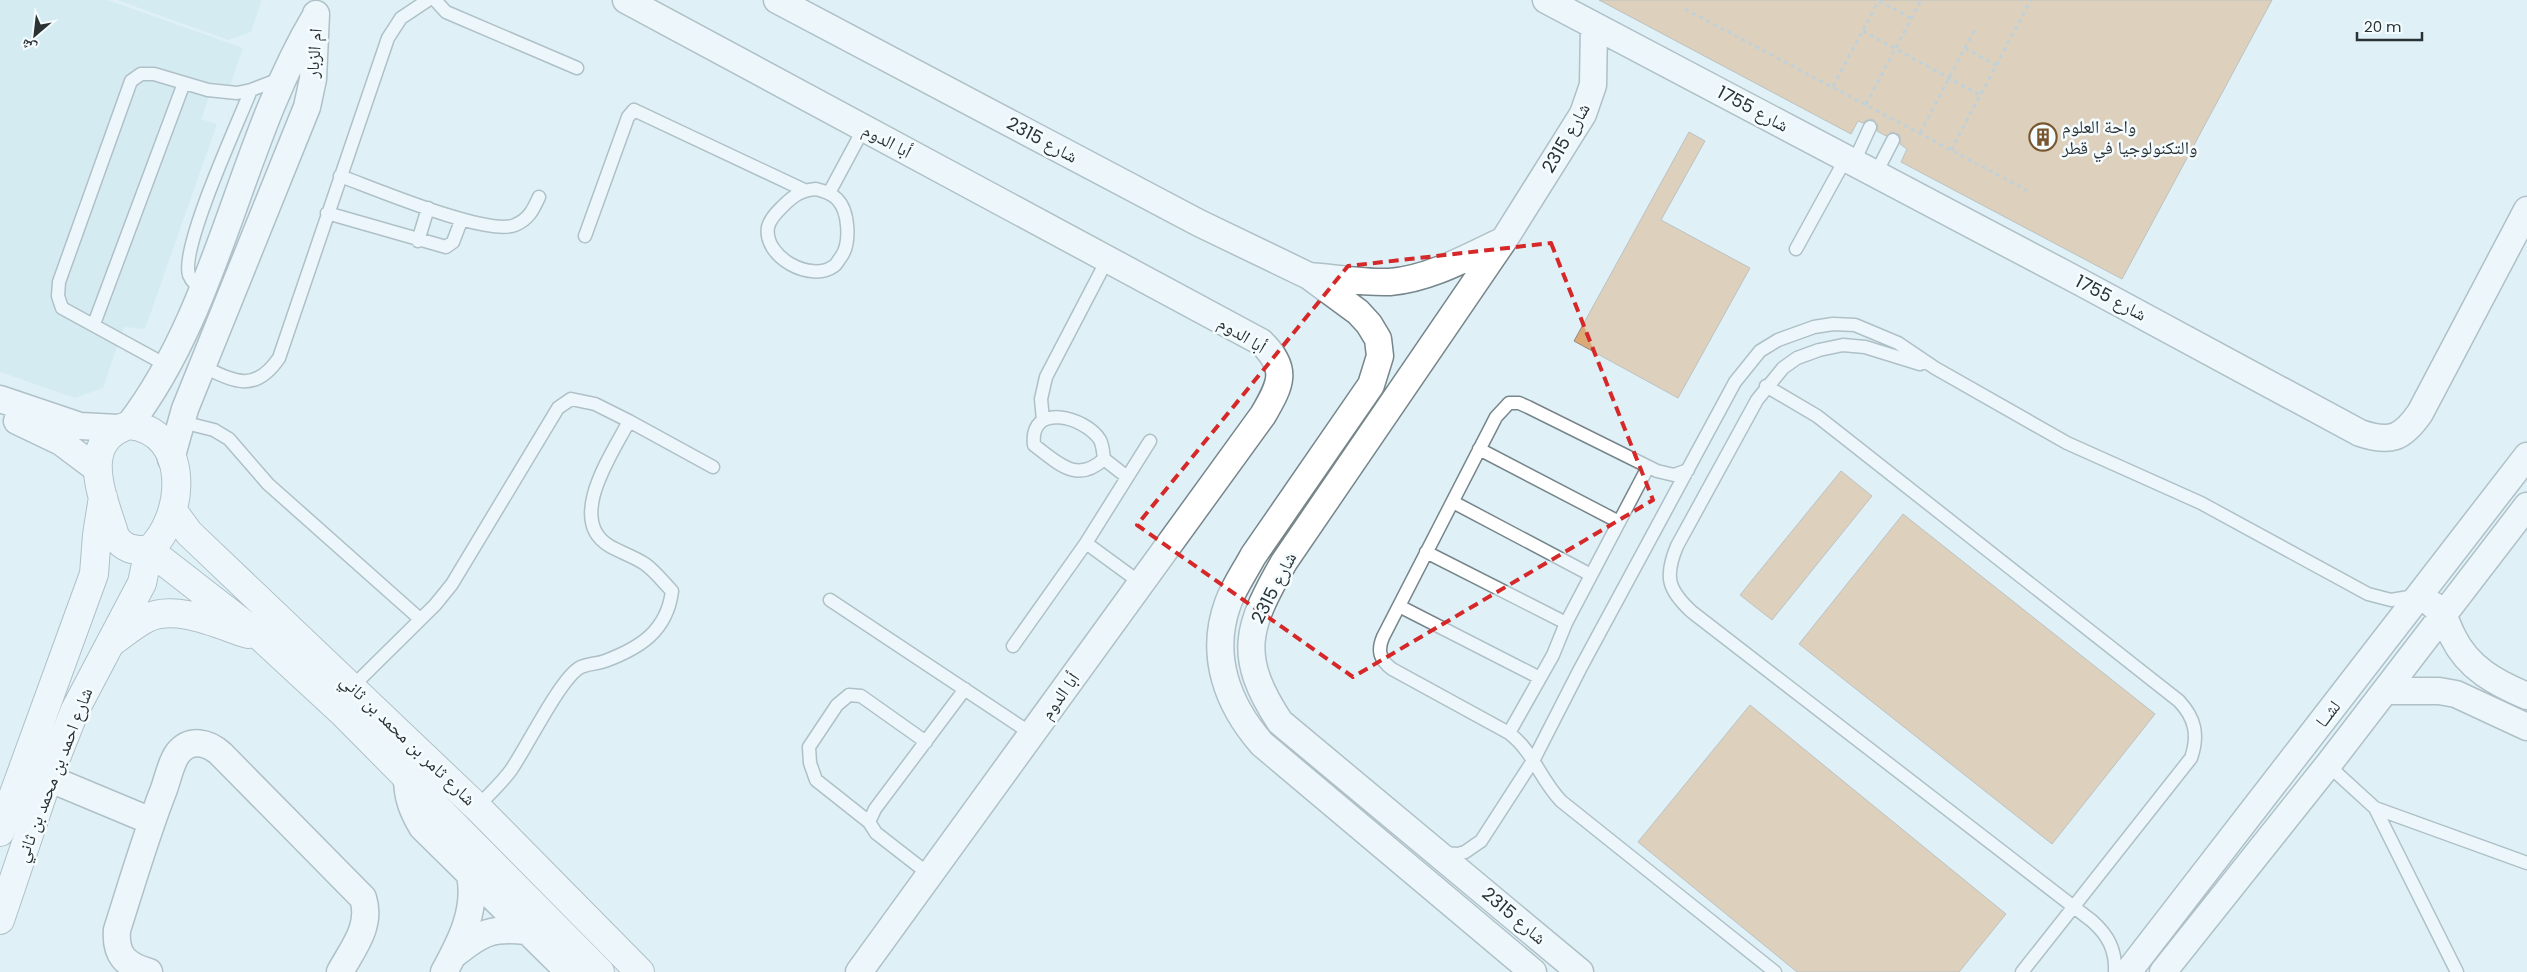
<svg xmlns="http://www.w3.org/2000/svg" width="2527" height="972" font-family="Poppins,'Noto Naskh Arabic',sans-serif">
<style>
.built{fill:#cae4ec}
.building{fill:#dbaa77;stroke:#93887e}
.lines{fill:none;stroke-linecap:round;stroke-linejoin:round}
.service-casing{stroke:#76868b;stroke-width:15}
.minor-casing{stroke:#76868b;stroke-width:29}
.tertiary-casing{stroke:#76868b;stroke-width:30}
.path{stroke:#9dabaf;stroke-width:3;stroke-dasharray:4 4;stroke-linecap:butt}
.service{stroke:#fff;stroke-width:12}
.minor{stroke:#fff;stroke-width:26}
.tertiary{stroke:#fff;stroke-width:28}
.marked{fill:none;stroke:#d62828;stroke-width:4;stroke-dasharray:10 6;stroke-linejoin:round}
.labels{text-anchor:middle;stroke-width:5;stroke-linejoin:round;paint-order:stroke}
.street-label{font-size:18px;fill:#2b3234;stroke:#f5fcff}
.poi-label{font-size:18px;fill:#2b3234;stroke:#f5fcff;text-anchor:start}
</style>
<rect width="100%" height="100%" fill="#dff1f7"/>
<path class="built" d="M0,0H108L243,48L230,86L214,82L201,119L217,124L145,329L124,327L103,388L75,398L0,372Z
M117,0H262L251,32L228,40Z"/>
<path class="building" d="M1599,0H2272L2122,279L1901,162L1907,149L1900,144V135L1892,132L1886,136L1877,131L1878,126L1874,120L1869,119L1863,123L1858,121L1851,134Z
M1689,132L1705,141L1661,220L1750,268L1678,398L1574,341Z
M1841,471L1872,496L1772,620L1740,595Z
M1903,514L2155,714L2052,844L1799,644Z
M1750,705L2006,914L1959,972H1797L1638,842Z"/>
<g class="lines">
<g class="service-casing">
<path id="service" d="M435,0L446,12L577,68
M1854,162L1870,127
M1876,173L1893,140
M340,176C371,187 488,237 515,225C529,219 533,210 539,197
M816,189C824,191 831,193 837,199C849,211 851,243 841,257C839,259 837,264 834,266C811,283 763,257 768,227C770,218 778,211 783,206C794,195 802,190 816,189Z
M829,193L864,128
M327,213L446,247L453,242L461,221
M585,236L628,117L634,110L804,190
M418,241L428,208
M1796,249L1846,158
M202,289C196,285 192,282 189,275C180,248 238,123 251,90
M94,324L184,83
M1920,364L1865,347L1843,345L1819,350L1797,358L1783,368L1757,400L1677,546C1664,577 1668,590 1692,612L2092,921C2108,935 2116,950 2115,972
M168,366L62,308L58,296L59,282L131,81L141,74H154L208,90L237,93L251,90L282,78
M202,366C235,382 255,393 279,358L388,38L401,18L428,0
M1766,386L1817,416L1840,434L2179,701C2195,718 2199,735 2191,758L2022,972
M1043,420L1041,399L1046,377L1107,260
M629,421L713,467
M182,422L214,430L229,439L268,484L420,619
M1479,449L1619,522
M1104,459C1077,484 1058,463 1034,445C1029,401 1086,417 1100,440C1103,446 1103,452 1104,459L1127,477
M1688,470L1674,475L1657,471L1528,407L1519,403H1509L1496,417L1383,637C1377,651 1380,660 1392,669L1509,733C1533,751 1540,779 1561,801L1775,972
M1453,502L1591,575
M1426,552L1566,623
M1142,584L1086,543L1150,441
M830,600L1032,734
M1399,606L1538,677
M1013,646L1086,543
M352,687L435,605L452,584L558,408L571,399L595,404L629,421C614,451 566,518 608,545C619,552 633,556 645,564C655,571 664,583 672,591C667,631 640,648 605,661C597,664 585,664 579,668C559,681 527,747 511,770C501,784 488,795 477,807
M1509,733L1553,655L1566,623L1648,467
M2328,765L2375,808L2527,863
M2375,808L2457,972
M869,822L816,780L810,763L809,747L837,705L849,695L861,696L926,742
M1442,853L1458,854L1465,852L1481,841L1534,759L1580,669L1735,382L1760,351L1778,340L1814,327L1833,324L1855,325L1898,343L1935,368L2067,443L2201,503L2368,594L2391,600L2415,596
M930,875L876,833L869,822L875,809L965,689"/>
</g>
<g class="minor-casing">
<path id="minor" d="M626,0L1261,342C1289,369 1281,384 1263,415L859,972
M777,0L1199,223L1309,276L1358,312L1369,324L1378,339L1380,356L1371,385L1253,556C1245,571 1234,587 1228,603C1209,655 1227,704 1262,744L1533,972
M1546,0L2082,283L2360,433C2390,443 2402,439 2420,413L2527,210
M1309,276C1336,278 1364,283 1390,282C1429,279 1468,257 1502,241
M0,399L80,426L118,428
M17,421L61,442L97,469
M129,425C220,306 239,144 315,17
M171,459L185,409L307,107L313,79L316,14
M2433,605C2446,614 2446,624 2453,637C2468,668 2496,683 2527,696
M2385,691H2439L2456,694L2527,727
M407,777C407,797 412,810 422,827L569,972
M48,778L151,821
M455,954C481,933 492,927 526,931
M149,972C125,965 115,955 117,930C132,883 146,835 164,789C168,778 171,762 178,753C190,738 208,742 221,754L363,898C372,926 353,948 340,972
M444,972C461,941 477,910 470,875
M1580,972L1280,722C1236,655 1247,627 1284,562L1504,240L1583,114L1593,85L1594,26
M2128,972L2527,456
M2163,972L2328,765L2527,506"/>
</g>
<g class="tertiary-casing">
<path id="tertiary" d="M129,425C191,431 186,517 149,550C134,551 123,549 115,536C104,499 76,442 129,425Z
M173,511L189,533L477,807L640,972
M112,642C123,634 135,624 147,618C177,604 219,625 248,634
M0,832L94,574L97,535L103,497
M0,920L48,778L75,710L142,583L149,550L262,638L342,712L600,972"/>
</g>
<path class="path" d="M1879,1L1911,18
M1685,9L2028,191
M1863,31L1980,95
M1965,48L1996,65
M1833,86L1879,0
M1866,104L1921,0
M1920,133L1976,27
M1951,150L2031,0"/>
<use href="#service" class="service"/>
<use href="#minor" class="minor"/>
<use href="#tertiary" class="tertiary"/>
</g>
<path d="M0 0H2527V972H0ZM1551,243L1653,500L1353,677L1137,525L1348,266Z" fill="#dff1f7" fill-opacity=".55" fill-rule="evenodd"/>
<path class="marked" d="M1551,243L1653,500L1353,677L1137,525L1348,266Z"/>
<defs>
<g id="building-ring" transform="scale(1.4375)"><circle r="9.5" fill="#f5fcff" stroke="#79562f" stroke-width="1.5"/><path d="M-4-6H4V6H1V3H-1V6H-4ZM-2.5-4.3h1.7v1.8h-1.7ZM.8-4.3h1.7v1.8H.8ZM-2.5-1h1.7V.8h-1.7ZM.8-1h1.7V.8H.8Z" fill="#79562f"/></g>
</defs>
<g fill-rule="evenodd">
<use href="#building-ring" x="2043" y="137"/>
</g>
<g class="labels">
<g class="street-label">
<text transform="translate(314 53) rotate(-86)" y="6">ام الزبار</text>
<text transform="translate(1753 109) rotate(28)" y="6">شارع 1755</text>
<text transform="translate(1566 138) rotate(-60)" y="6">شارع 2315</text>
<text transform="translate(1042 140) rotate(28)" y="6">شارع 2315</text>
<text transform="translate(887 141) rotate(28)" y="6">أبا الدوم</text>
<text transform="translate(2111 298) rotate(28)" y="6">شارع 1755</text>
<text transform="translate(1242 335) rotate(32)" y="6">أبا الدوم</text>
<text transform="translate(1274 588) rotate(-63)" y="6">شارع 2315</text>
<text transform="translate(1060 696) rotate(-54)" y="6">أبا الدوم</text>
<text transform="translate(2328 714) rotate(-52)" y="6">لشــا</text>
<text transform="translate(408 740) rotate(44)" y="6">شارع ثامر بن محمد بن ثاني</text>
<text transform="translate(54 775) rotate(-69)" y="6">شارع احمد بن محمد بن ثاني</text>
<text transform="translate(1514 916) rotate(40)" y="6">شارع 2315</text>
</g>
<g class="poi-label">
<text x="2062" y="133">واحة العلوم<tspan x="2062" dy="21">والتكنولوجيا في قطر</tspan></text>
</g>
</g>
<g transform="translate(35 35) rotate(208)" stroke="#f5fcff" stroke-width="4" paint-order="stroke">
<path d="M0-4L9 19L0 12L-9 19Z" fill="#2b3234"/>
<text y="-8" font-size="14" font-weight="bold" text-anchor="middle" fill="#2b3234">ش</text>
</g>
<path d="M2357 32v8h65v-8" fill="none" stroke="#2b3234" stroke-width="2.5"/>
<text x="2364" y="32" font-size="15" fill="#2b3234" stroke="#f5fcff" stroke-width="4" paint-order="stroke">20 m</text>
</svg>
